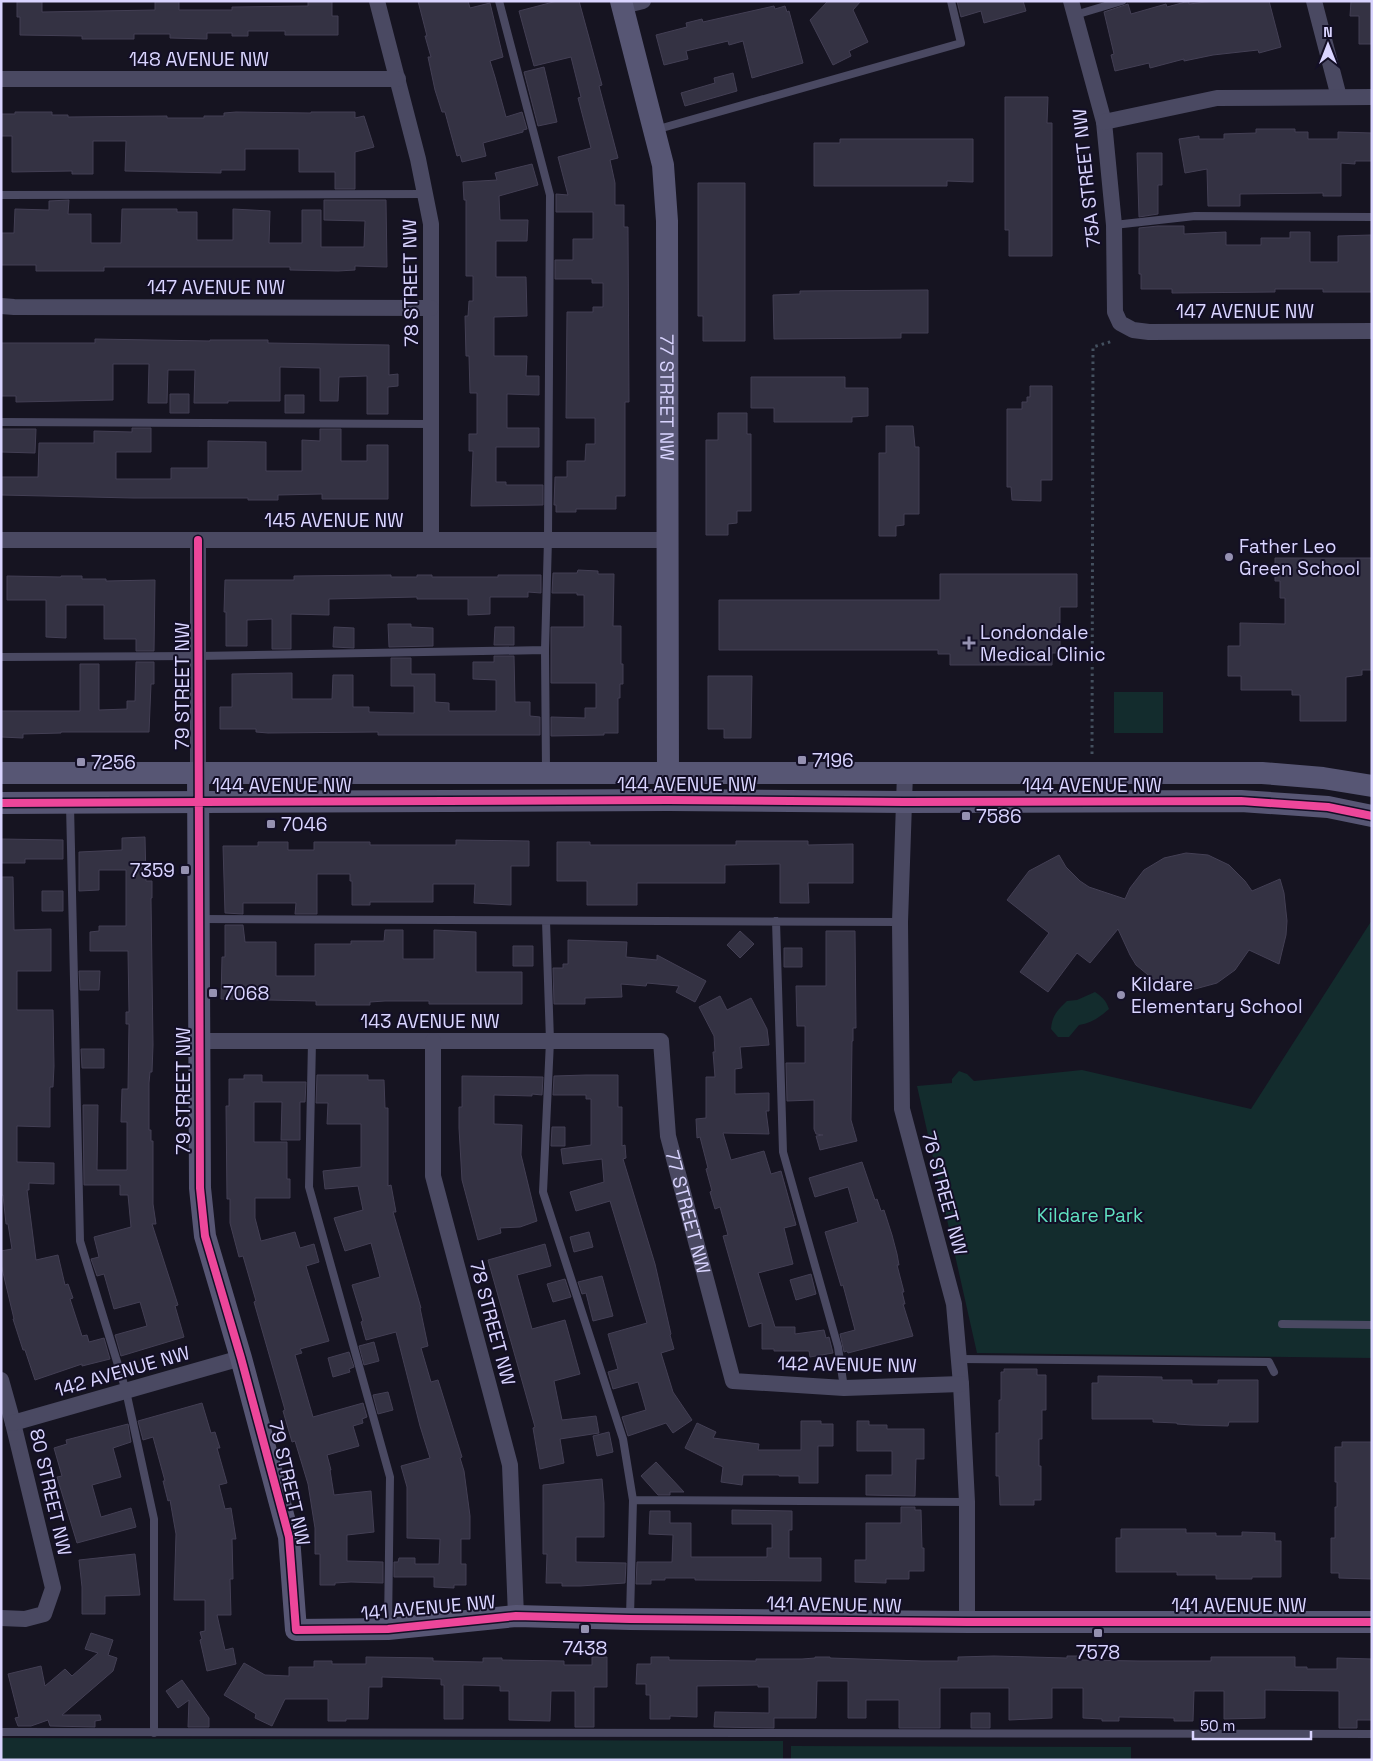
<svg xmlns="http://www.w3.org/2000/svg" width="1373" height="1761" font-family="'Space Grotesk',sans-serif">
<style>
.green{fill:#132c2d}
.building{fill:#343243;stroke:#433f54}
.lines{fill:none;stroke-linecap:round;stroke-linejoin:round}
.path{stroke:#44505f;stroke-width:3;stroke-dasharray:2.5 4;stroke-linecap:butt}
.lane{stroke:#4a4962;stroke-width:8}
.street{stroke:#4a4962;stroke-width:16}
.secondary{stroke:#575674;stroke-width:22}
.cycleway-casing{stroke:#130f26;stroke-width:11}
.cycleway{stroke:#ed469a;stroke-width:8}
.poi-dot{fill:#9591b1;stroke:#130f26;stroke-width:2}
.labels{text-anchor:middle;stroke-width:4;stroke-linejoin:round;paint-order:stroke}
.street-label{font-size:19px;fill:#d9d4ff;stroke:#130f26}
.poi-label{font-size:19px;fill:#d9d4ff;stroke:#130f26;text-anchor:start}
.park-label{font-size:19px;fill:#5fe0c0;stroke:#130f26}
</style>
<rect width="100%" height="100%" fill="#161421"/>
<path class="green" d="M1114,692H1163V733H1114Z
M1372,920V1358L977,1353L917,1086L952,1083V1079L959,1071L967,1074L974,1081L1082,1070L1251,1109Z
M1095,992C1102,997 1106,1000 1109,1009C1099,1018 1091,1023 1079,1025L1069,1037H1058L1051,1029C1052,1015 1058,1010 1067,1001L1077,1000Z
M1,1738L783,1741V1760H1Z
M791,1746L1131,1747V1760H791Z"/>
<path class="building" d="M17,1H42V12L155,10V1H179V10H232V7L308,6V1H332V16H338V35H285V31H248V36H232V33H207V39L170,38V34H134V39H82V36L20,35V17H17Z
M418,1H468L470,8L490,3L503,57L490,61L495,77L506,117L522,112L527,129L523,130V132L483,143L486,156L462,162L460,155L457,156L445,112H442L435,90L428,57H431L425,36H427Z
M557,1H579L602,85L599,86L618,158L610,160L615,183V205H624V227H628L629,402H625V496H616V509H576V512H556V505H554L555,477H567V461H585L586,444H595V418H566L567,312H593V307H603V283H592V279H555V260H573V239H593V212H556V194L568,195L558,157L591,148L578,98L581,97L571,57L534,66L519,11Z
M828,1H861L853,10L868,42L849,51L851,56L833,65L810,20Z
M957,1H1023L1026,11L984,23L981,11L961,17Z
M1189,1V4L1215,1H1269L1281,47L1259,53L1258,50L1213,55L1184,61V59L1150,68L1149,63L1115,71L1111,55L1114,54L1104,12L1128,4L1131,14L1166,4L1167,7Z
M1351,1H1372V44H1359V16H1350Z
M774,6L775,9L785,6L787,12L789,11L803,63L752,78L743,41L729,45L728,41L686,51L688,59L664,65L656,35L687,27L686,23L702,19L703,22Z
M544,67L557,122L538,126L524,72Z
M733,73L737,91L685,106L681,93L715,83L714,78Z
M1005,97H1048L1047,123H1052V256H1009V230H1005Z
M15,112H52V115H68V117L167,116V118H204V116H224V113L236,112L311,113V112H355V118L364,116L374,147L355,152V189H335V172H299V149H245V170H221V173L125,171L126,141H93V174H72V171L12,172V136H1V114H15Z
M1256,129H1295V132H1308V139H1338V132L1372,133V161H1355V164L1341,163V196H1323V193L1240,194V206H1208L1207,169L1185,173L1179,139L1199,136V139H1224V134L1256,133Z
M840,139H973V182L947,181V186H814V143H840Z
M1137,153H1162V185H1158V214L1139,217Z
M532,164L538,185L499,196L500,220H528L527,241H496V277H526L527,316L494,317V356H527L526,376H539V395L507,394V428H539V447H496V482H506V485H543V505L471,506L473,451H469V434H477V393H470L469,356H466L465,316H468L469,301H473V276H466V200H464L463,182L497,180L495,173Z
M698,183H745V341H703V316H698Z
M69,200L68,214H91V243H121L122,209H177V212H197V240H233V209L270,211L269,243H302V210H321V247H364L365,221L324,220V200H386L387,267L355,266V270L338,271L290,270V267H104V271H36V265H1V233H14L15,209L49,210V201Z
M1158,226H1184V234L1226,232V245H1261V238H1290V232H1310V262H1338V236L1371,235L1372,292H1323V289H1275V292L1172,293V289H1141V274H1139V228Z
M928,290V333H901V338L774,339L773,295L800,294V291Z
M95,339L210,341V340H268V343L389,345V375L398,374V386L388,387V414H367V376L339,377L338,401H320V368L280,367V401H228V403H194L195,370H168L167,403H148L149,364H113V400L16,402V396H1V343H95Z
M751,377H845V388H868V416L852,417V422H774V408H751Z
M1030,386H1052V480H1041V501L1012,500L1011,487H1007V409H1022V402H1027V397H1030Z
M170,394H189V413H170Z
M285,395H304V413H285Z
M718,413H747V434H751V511H737V523L728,524V535H706V440H718Z
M886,426H913L915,447H919V514H904V525L896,526V536H879V453H886Z
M132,428H151V452H116V479H171V468H208V441L266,442V471H302V440L320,441V429H341V461H367V445H388V499H322V494L278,495V500H248V498H133L1,495V477H38L39,443H94V431L132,432Z
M1,429H36L35,453L1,452Z
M1275,558H1372V670H1362V675L1346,677V721H1300V695H1292V690H1241V676H1228V646H1240V623L1285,624V598H1280V581H1275Z
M578,570L598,571V574H614L613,626H621V664H623V684H620V698H618V733H604V735L551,736V717L585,718V708H596V683H551V627H584V595H577V593H552L553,573H577Z
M940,574H1077V607H1060V653H1052V665H950V654H938V650H719V600H940Z
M391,575V577H417V575H432V577H498V575H541V593L528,592V597H490V614L468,615V599H417V597L329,599V615L291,614V649H272V619L247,620V646H226V612H224L225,580H294V576Z
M7,576L61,577V576H82V579H106V581L155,580L154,651H136V639H104V605H66V638L46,637V600H7Z
M388,624H411V627L433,628V646L389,647Z
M334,627L354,628V648L333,647Z
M495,627H514V645H494Z
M494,656H514L515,702H530V716L540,717V735H378V732L268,733L256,732V729H220V707H232V674L292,673V699H332L333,675H353V707H369V712L414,713V686H391V658H411V674H435V702L449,703V711H496V680L473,679V662H494Z
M136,662H154V684H151L149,732H61V733L23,734V738L1,737V711H80V664H99V710L127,709V701H135Z
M708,676H752L751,738H724V729H708Z
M145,837L146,881H152V898H151L153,1045L152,1072H150L149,1083V1130H151V1141H153V1204L156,1224H152L178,1305L175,1306L184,1337L121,1356L115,1335L147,1326L140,1302L114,1309L104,1274L97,1276L91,1259L99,1257L94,1237L131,1227L128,1195H120V1185H84L83,1105H98L97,1170H127V1122H121L122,1089H128L129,1024H126V1012H129L128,951H90V932L99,931V926H126V870H99V890L79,891V852L122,850V838Z
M1,839L63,840V859H25V863H1Z
M456,840L529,841V866H511V905L474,903L475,884H433V902H370V905H352V881H350V874H317V914H295L296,903H243V914L225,913L223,846H258V842H288V850H314V842H370V845H456Z
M736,841H808V845L853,844V883H808L809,903H780V864L725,865V883H637V905H587V881H557V842H590V845H736Z
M1186,853L1208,855L1229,865L1245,881L1252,891L1280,879L1284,893L1287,921L1286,935L1279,964L1249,950L1235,970L1217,983L1195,989L1173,987L1153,979L1136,965L1130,955L1118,929L1090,963L1077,953L1048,992L1020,972L1049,933L1007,900L1029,871L1059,855L1066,867L1080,881L1089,887L1125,899L1130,888L1144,870L1164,858Z
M1,877H13L14,930L51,929V971H17V1010H53L54,1066L53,1087H50V1127L17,1126V1162L54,1163V1184L29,1183V1190H27L36,1260L58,1255L65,1285L68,1284L73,1298L70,1299L82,1336L87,1335L89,1342L104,1338L110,1359L82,1366V1364L35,1380L25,1350H23L13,1319H14L1,1264V1251L12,1249L8,1224H6L3,1195H1Z
M42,891H63V911H42Z
M225,925H243L245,942H276V976H315V944H351V941H384L385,930H403V959H434V930L476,932V972H522V1004H429V1001H385L370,1002V1005H316V1001L221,999L222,957H225Z
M740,931L754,944L740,958L727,945Z
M826,931H855L856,1028H853V1041H852L851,1120L857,1141L820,1150L816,1136L823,1135L816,1134L814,1129V1100L787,1101L786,1063H805V1026H797L796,986H826Z
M568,940L627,942L626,957L657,960V955L706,981L695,1002L676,992L679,986L647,983L646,986L621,984L622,997L585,998V1004H554L553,968H563V964H568Z
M513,946H533V966H513Z
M784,948H802V967H784Z
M79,971H100L99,990H80Z
M720,996L727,1010L751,998L767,1029L769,1045L740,1047L742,1068L735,1069V1094L769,1093V1111H766L769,1134L723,1133L731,1160L764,1151L771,1174L781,1171L796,1225L784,1228L793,1264L758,1273L775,1327H795V1334L824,1330L826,1338L829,1337L833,1353L810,1357L809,1351H774V1349H762V1323L749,1327L723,1236L728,1235L720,1207L715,1209L710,1192L712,1191L706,1169L708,1168L700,1137L697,1138L696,1119L706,1118V1077H715L713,1052H715L714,1036L699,1007Z
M81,1049H104V1068H82Z
M244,1075H262V1082H306L305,1102H300V1140H281L282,1102H254V1142H287V1179H290V1198H255V1218L261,1241L295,1232L300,1248L314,1244L319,1262L306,1266L329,1341L300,1349L302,1353L295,1355L313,1417L363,1403L367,1417L362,1419L363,1423L353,1426L359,1446L327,1455L331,1470H330L334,1495L371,1491L374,1532L347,1535V1561L383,1562V1583L351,1582L335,1583V1585H320V1554H315V1528L308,1484L295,1441L292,1442L283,1411L285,1410L254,1302L256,1301L243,1256L239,1257L230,1223V1199H227L226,1106H229V1079H244Z
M317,1075H368V1080H384L385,1108H388V1186L391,1185L396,1212H393L421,1308H420L428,1346L421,1348L431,1382L438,1380L462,1457L460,1458L464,1471L470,1516V1539H461V1564H466V1585H454V1588L434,1587V1577H394V1562H398L399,1558H415V1564H439L440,1539L407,1538V1487L401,1466L430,1458L420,1426L396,1332L366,1340L361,1322L363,1321L352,1285L380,1277L371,1243L345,1251L334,1218L363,1210L358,1186L325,1189L323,1171L361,1167V1124H327L328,1103H316Z
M586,1075H618V1107H622V1146L625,1145L626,1158L623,1159L655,1264L671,1334L670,1335L674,1349L661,1353L673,1392L692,1420L673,1433L666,1423L628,1436L622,1417L646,1410L638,1382L613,1389L608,1372L618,1369L608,1334L647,1323L610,1201L576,1211L570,1192L604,1182L602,1159L563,1164L561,1149L591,1145V1099H586V1095H553L554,1076Z
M462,1076L543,1077L542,1095L532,1094V1096L494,1095V1124L522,1125L521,1155L537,1221L520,1227L500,1228L501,1233L478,1240L462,1180L459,1128V1107H462Z
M552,1127H565V1146H551Z
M862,1162L875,1200L877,1199L881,1211L884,1210L892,1235L897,1254L899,1265H897L904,1292H902L905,1304H903L913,1336L848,1353L847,1351L844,1352L840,1334L855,1330L843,1285L841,1286L825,1232L858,1222L848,1187L815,1197L809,1178Z
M589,1232L593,1247L574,1252L570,1237Z
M545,1244L551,1266L517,1275L532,1329L565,1320L580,1374L554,1381L562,1420L596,1416L599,1433L560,1439L564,1463L540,1469L533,1428L535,1427L488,1260Z
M811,1274L816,1294L796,1300L790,1280Z
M602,1276L613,1316L593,1321L586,1293L582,1294L578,1282Z
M565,1279L571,1297L553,1302L547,1284Z
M374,1342L379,1361L364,1365L359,1346Z
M349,1352L354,1367L349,1369L350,1372L333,1377L328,1358Z
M1004,1369H1037V1375H1046V1410H1042V1439H1039V1466H1041V1500H1034V1505H1000L999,1476H996V1433H999V1400H1001V1372H1004Z
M1098,1376L1162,1377V1380H1192V1384H1218V1380H1258V1422H1229L1228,1426L1192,1425L1177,1424V1423L1153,1422V1419H1092V1383H1098Z
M388,1392L393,1410L378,1414L373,1395Z
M202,1403L211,1433L215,1432L220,1448H217L227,1483L219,1485L225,1509L231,1508L236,1539H232L233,1579H230L231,1615H217L225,1650L233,1648L236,1664L207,1671L200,1640L202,1639L200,1632L205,1631V1600H174L176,1534L170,1500L168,1501L163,1481H165L153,1437L143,1440L138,1421Z
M801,1421H821V1424H833V1446H818V1483H799V1476H779V1475H743L742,1485L721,1482L723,1467L685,1448L697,1423L716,1432L713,1438L759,1444L758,1450H801Z
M857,1421H869V1425H887V1429H924V1459H916L915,1496L866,1495V1475H892V1451H857Z
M128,1424L131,1442L113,1448L121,1477L92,1485L101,1517L131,1508L136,1527L77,1543L57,1477L62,1476L54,1448L67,1444L66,1440Z
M609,1432L613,1452L597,1456L593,1436Z
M1342,1442H1372V1579L1339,1578V1573H1331V1538H1335V1507H1337V1482H1335V1447H1342Z
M656,1462L684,1492H670V1495H658L641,1476Z
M602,1479L604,1503V1537H576V1562L626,1563L625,1583L580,1586H562V1583H546L547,1554H543V1485Z
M901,1507H915V1510H921L922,1548H924V1571H909V1579H886V1583L855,1582V1560H866V1523H901Z
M732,1510L792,1511V1530H789V1558H821V1581L695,1580V1578H665V1580H651V1584H636L637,1562H672L673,1535L649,1534L650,1511H670V1523H691V1557H767V1548H772V1524H732Z
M1121,1529H1186V1533H1216V1536H1242V1532L1275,1533V1541H1281V1577H1252V1579H1216V1575H1177V1572H1116V1538H1121Z
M135,1554L140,1595L105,1596V1614H82V1587L79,1560Z
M91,1633L113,1640L108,1655L117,1658L113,1671L62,1715H100L101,1720L95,1721V1727L50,1726L48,1720L31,1726H18L15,1718L19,1717L8,1674L41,1666L45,1686L65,1669L72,1676L98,1653L85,1649Z
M994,1656L1067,1658V1656H1081V1660L1139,1661H1211V1657H1295V1667H1307V1669H1337V1658L1372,1659V1720H1357V1728H1339V1691L1265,1690V1718L1224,1719V1691H1194L1193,1721H1174V1718L1119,1717V1721H1102V1719L1083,1718V1688H1052V1718L1009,1720V1688H940V1728H899V1700H866V1718H848V1681H817L816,1718H774V1728L714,1727L715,1712L769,1713V1687H758V1685L697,1686V1717L670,1716V1719H650V1695H646V1684H636L637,1664H651V1657H669V1660L756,1661V1659H802L815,1658V1657H830V1658L922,1661H958V1657Z
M366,1657L433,1658V1661L483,1662V1658H502V1660L564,1661V1665H592V1657H607V1687H594V1727H575V1691H551L550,1721L509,1720V1691H500V1686L463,1685V1719H444V1685H441V1679L382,1677V1687H369L368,1719H346V1721H328V1699H285L272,1726L255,1718L256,1714L224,1695L244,1663L265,1675L289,1676V1667H314V1661H332V1664H366Z
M182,1680L209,1718V1727H188L189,1700L178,1708L166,1691Z
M971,1713H990V1728H971Z"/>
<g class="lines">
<path class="path" d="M1092,754L1093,347L1113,341"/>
<path class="lane" d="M499,1L550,195L548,539L545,650L546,770
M1075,15L1122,1
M655,130L961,43L951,1
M1,195L425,194
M1114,225L1195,216L1372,217
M1,422L432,424
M1,657L198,656L545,650
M70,805L80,1241L126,1391L154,1519V1733
M201,919L900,922
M546,921L550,1041L543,1192L623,1439L633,1500L630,1617
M776,921L783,1152L838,1347L844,1388
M312,1041L309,1187L390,1477L388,1627
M1282,1324L1372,1325
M959,1359L1269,1362L1274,1372
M633,1500L967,1502
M1,1732L1372,1734"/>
<g class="street">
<path d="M377,1L418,159L431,224V539"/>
<path d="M1071,1L1104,122L1114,225L1115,312L1120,323L1133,330L1149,332L1372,331"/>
<path d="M1314,1L1339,97"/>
<path d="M623,6L643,1"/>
<path d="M1,79H398"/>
<path d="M1104,122L1217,98L1372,97"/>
<path d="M1,306L14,307L431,308"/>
<path d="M1,540H668"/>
<path d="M198,540V772"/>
<path d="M905,773L900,922L902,1109L954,1304L961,1384L967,1502V1622"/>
<path id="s1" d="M199,1041H661L668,1136L733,1381L844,1388L961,1384"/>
<path d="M433,1041V1176L510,1465L516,1616"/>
<path d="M1,1380L13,1423L53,1588L44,1614L25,1619L1,1618"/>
<path d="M13,1423L241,1358"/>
</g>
<g class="secondary">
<path id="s2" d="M621,1L663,165L667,221L668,787"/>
<path d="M198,772L200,1188L205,1236L241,1358L289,1537L296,1630L388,1629L516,1616L630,1619L967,1622H1372"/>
<path d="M1,773H1262L1323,778L1372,786"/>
<path d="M1,803L668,800L904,802L1241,801L1328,807L1372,816"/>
</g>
<g class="cycleway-casing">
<path id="cycleway" d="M198,540L200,1188L205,1236L241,1358L289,1537L296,1630L388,1629L516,1616L630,1619L967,1622H1372
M1,803L668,800L904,802L1241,801L1328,807L1372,816"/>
</g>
<use href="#cycleway" class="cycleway"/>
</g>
<g class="poi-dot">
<circle cx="1229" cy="557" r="5"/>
<path d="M966.5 635.5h5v5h5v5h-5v5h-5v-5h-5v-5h5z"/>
<rect x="797" y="755" width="10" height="10" rx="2.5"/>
<rect x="76" y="757" width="10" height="10" rx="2.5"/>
<rect x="961" y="811" width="10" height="10" rx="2.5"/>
<rect x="266" y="819" width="10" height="10" rx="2.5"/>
<rect x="180" y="865" width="10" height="10" rx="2.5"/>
<rect x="208" y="988" width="10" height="10" rx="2.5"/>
<circle cx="1121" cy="995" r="5"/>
<rect x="580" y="1624" width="10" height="10" rx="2.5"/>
<rect x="1093" y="1628" width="10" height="10" rx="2.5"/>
</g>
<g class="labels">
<g class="street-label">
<text x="199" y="66">148 AVENUE NW</text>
<text transform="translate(1086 178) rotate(-96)" y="7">75A STREET NW</text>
<text transform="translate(410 283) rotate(-91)" y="7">78 STREET NW</text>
<text x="216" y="294">147 AVENUE NW</text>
<text x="1245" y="318">147 AVENUE NW</text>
<text dy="7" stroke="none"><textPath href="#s2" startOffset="402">77 STREET NW</textPath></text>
<text x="334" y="527">145 AVENUE NW</text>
<text transform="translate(182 686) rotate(-90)" y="7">79 STREET NW</text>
<text x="687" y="791">144 AVENUE NW</text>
<text x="282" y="792">144 AVENUE NW</text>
<text x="1092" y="792">144 AVENUE NW</text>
<text x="430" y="1028">143 AVENUE NW</text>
<text transform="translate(183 1091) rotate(-90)" y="7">79 STREET NW</text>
<text transform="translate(945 1193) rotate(75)" y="7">76 STREET NW</text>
<text dy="7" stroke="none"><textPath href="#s1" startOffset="636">77 STREET NW</textPath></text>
<text transform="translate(493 1323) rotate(75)" y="7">78 STREET NW</text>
<text transform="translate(847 1364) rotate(1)" y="7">142 AVENUE NW</text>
<text transform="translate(122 1371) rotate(-16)" y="7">142 AVENUE NW</text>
<text transform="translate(290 1483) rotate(77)" y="7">79 STREET NW</text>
<text transform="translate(51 1492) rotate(77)" y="7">80 STREET NW</text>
<text transform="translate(834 1604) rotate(1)" y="7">141 AVENUE NW</text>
<text x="1239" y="1612">141 AVENUE NW</text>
<text transform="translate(428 1607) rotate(-5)" y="7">141 AVENUE NW</text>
</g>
<g class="poi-label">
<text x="1239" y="553">Father Leo<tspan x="1239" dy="22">Green School</tspan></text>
<text x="980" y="639">Londondale<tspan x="980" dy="22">Medical Clinic</tspan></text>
<text x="812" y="767">7196</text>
<text x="91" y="769">7256</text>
<text x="976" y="823">7586</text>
<text x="281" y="831">7046</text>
<text x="175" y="877" text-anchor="end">7359</text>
<text x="1131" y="991">Kildare<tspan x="1131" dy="22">Elementary School</tspan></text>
<text x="223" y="1000">7068</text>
<text x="585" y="1655" text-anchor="middle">7438</text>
<text x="1098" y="1659" text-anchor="middle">7578</text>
</g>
<g class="park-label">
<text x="1090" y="1222">Kildare Park</text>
</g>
</g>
<rect width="1373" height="1761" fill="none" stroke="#d9d4ff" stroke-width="5"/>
<g transform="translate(1328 45)" stroke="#130f26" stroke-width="4" paint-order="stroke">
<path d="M0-4L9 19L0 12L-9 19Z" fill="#d9d4ff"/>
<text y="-8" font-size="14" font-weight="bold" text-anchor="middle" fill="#d9d4ff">N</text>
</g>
<path d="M1193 1731v8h118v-8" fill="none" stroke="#d9d4ff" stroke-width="2.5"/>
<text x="1200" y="1731" font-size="15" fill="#d9d4ff" stroke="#130f26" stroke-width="4" paint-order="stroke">50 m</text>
</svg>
